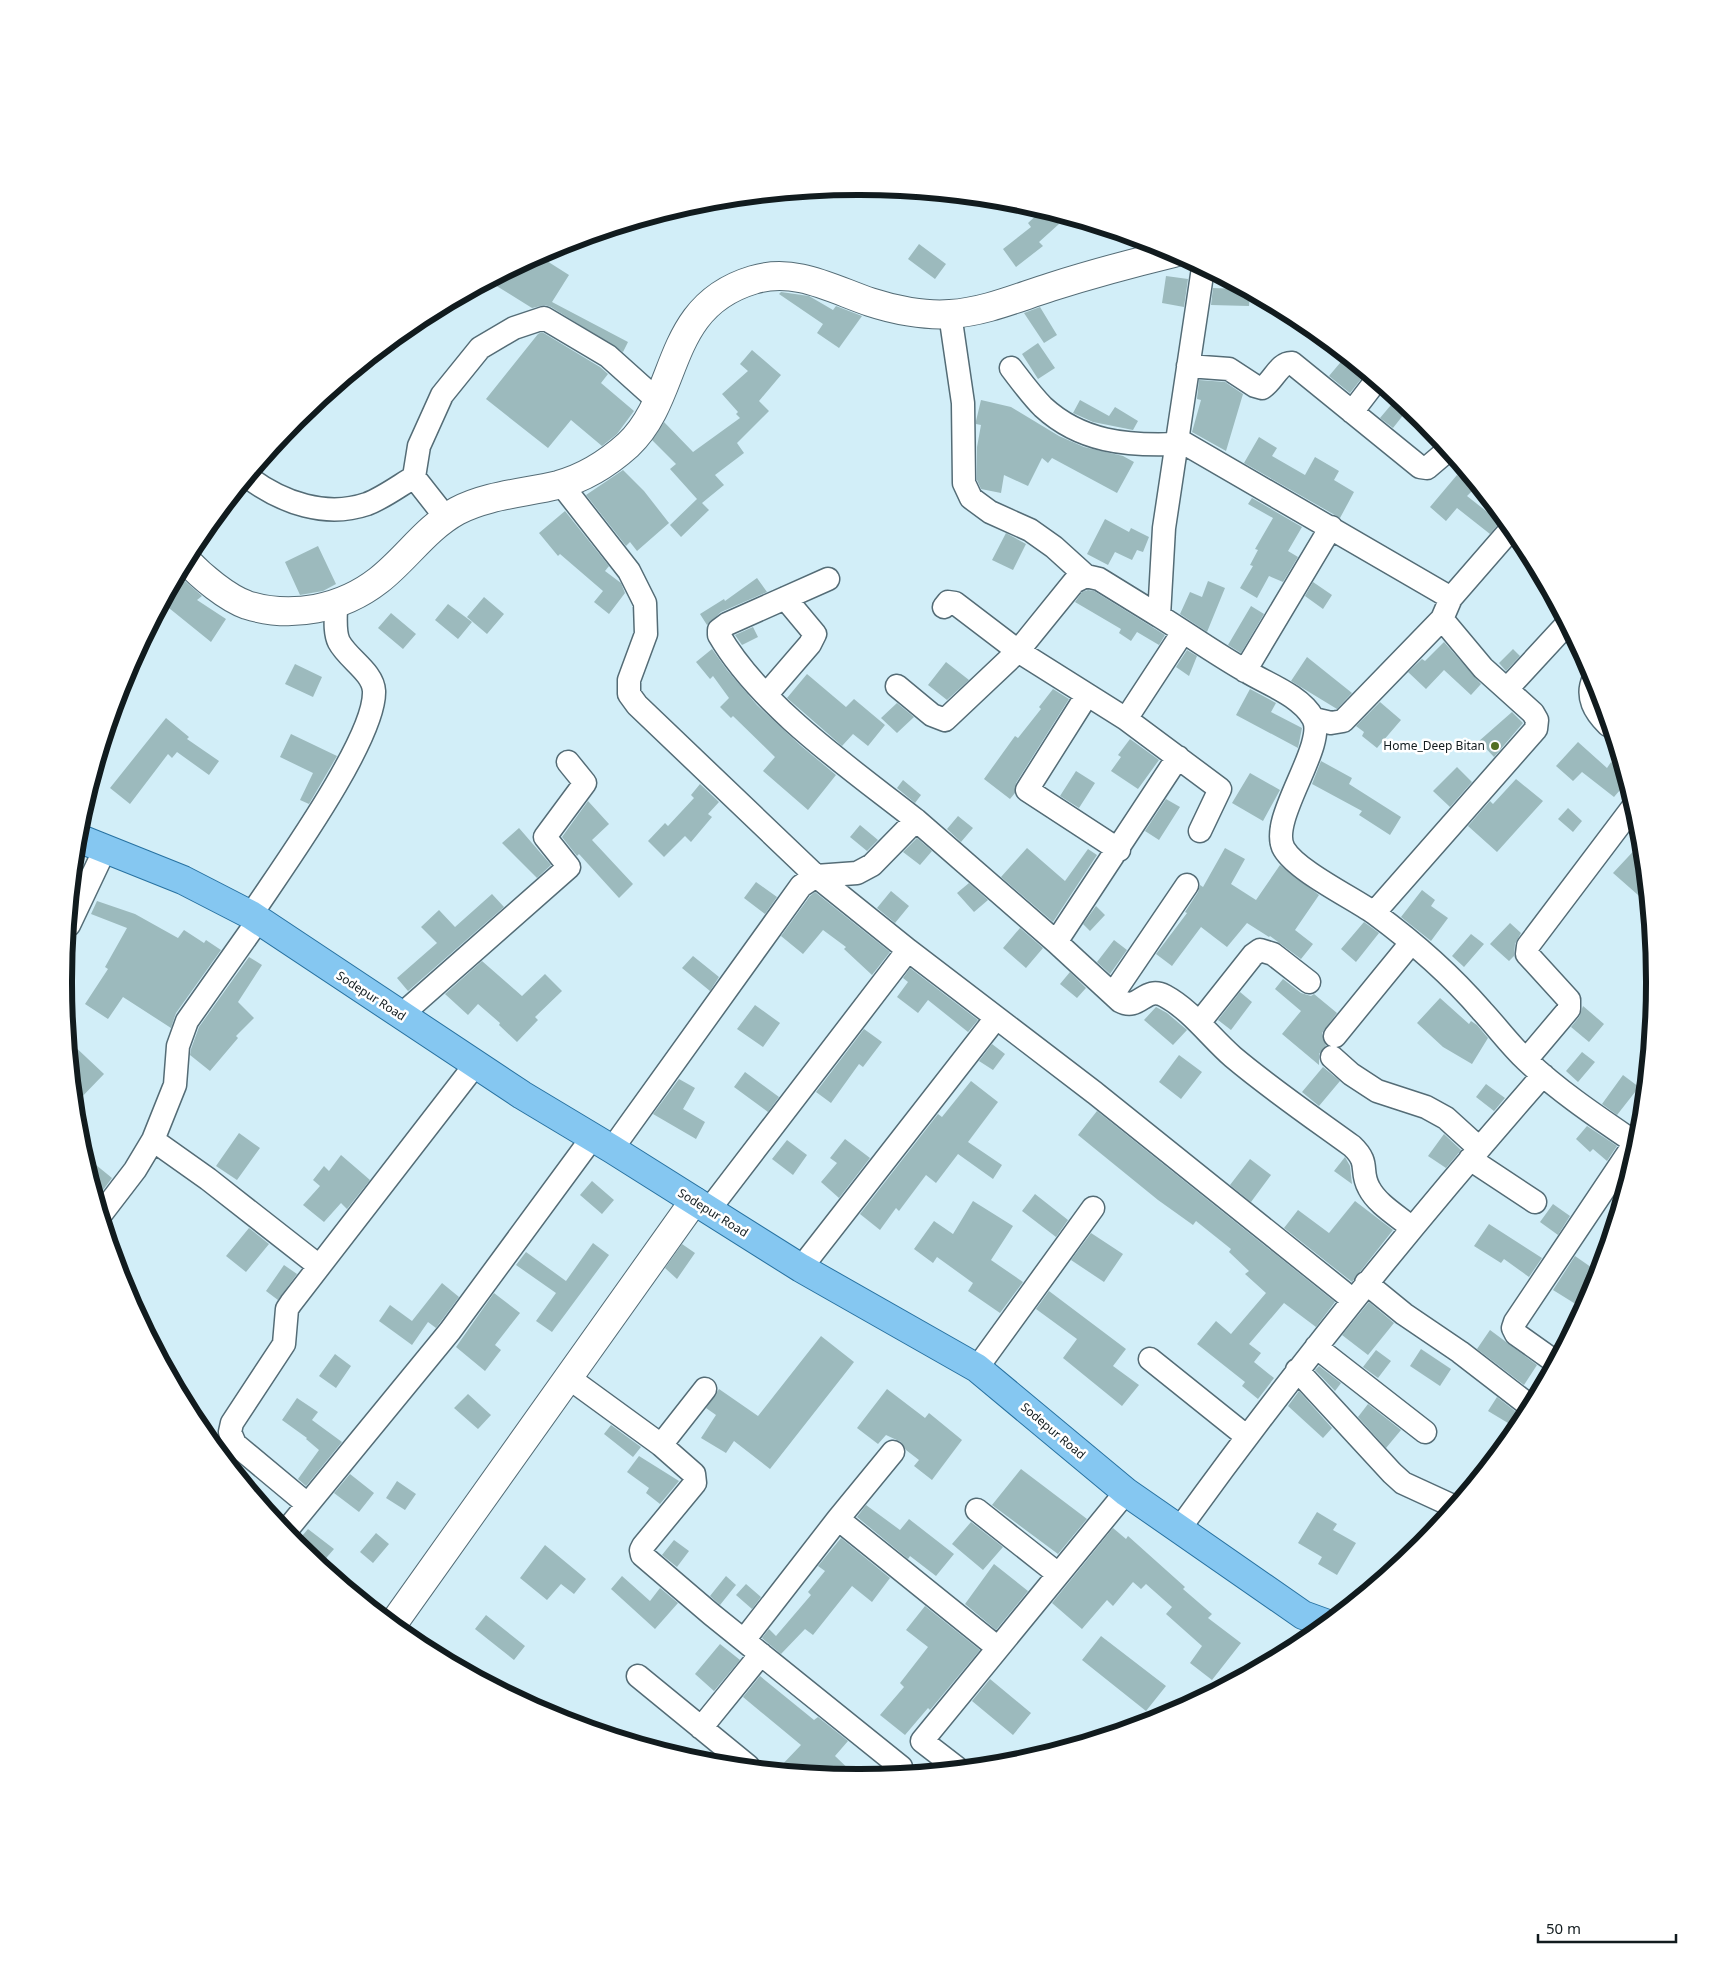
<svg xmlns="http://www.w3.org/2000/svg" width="1718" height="1964" font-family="'Noto Sans',sans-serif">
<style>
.building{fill:#9cbabd}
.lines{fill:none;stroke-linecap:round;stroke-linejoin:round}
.minor-casing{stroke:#546c76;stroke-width:25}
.tertiary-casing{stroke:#546c76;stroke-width:30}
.primary-casing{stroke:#2872a1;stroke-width:30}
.minor{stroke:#fff;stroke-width:22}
.tertiary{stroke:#fff;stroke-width:28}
.primary{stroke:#85c7f1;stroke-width:28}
.poi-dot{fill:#516e22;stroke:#fff;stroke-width:2}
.labels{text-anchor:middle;stroke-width:5;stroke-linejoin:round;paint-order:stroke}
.poi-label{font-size:12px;fill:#111b1e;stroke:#fff;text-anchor:end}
.street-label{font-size:12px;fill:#111b1e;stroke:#fff}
.rim{fill:none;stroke:#111b1e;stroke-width:6}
</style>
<rect width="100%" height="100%" fill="#d2eef8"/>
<path class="building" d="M1042,210L1048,212L1059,224L1039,242L1043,246L1016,267L1003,249L1031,227L1028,223Z
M919,244L946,264L935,279L908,259Z
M539,256L569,275L552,302L628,342L623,352L551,307L545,305L532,308L495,285L501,276Z
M1166,276L1188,279L1184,307L1162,303Z
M1213,288L1241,289L1250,293L1249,306L1211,305Z
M781,292L809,296L833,310L836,306L862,316L839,348L817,333L823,324L779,294Z
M1040,307L1057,335L1044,343L1024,313Z
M542,332L600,367L608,374L601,383L634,411L617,434L602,446L571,420L548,448L486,399L538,334Z
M1038,343L1055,368L1038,379L1022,354Z
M752,350L781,375L759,401L769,411L737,443L744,453L715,475L724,485L702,503L709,510L681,537L670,525L697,499L670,469L676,464L652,440L664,422L693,452L740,418L736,414L738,412L722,394L748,371L740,364Z
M1345,357L1365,374L1350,393L1329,376Z
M1199,380L1225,382L1243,394L1226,451L1192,432L1201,400L1197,399Z
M1396,399L1408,409L1393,428L1380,418Z
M981,400L1011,407L1059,436L1084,447L1123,456L1134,462L1117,493L1052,458L1048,463L1042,458L1028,486L1004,475L1001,493L981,489L977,480V447L981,425L976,424V421Z
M1080,400L1109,416L1115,407L1138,421L1133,430L1093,422L1073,413Z
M1259,437L1277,448L1272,456L1305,475L1315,457L1339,471L1334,480L1354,492L1340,518L1244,463Z
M623,470L644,491L669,523L637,551L630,542L626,546L586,495Z
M1457,475L1474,489L1467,496L1500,522L1490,534L1457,508L1446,521L1430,507Z
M1252,498L1302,527L1288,551L1298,557L1283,582L1269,576L1257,598L1240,588L1253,566L1250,565L1258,550L1255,549L1273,518L1248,504Z
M565,511L609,566L605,571L621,583L625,593L609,614L594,602L603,591L560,554L558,556L539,533Z
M1105,519L1129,532L1131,528L1149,537L1143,552L1137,550L1132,560L1115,552L1108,565L1087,554Z
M1006,533L1026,544L1013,570L992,560Z
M318,546L336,584L323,591L300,595L285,562Z
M757,578L767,592L721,612L707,625L700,614L724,599L725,601Z
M185,581L202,596L197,600L226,619L211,642L164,604Z
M1208,581L1225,588L1207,632L1180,614L1190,592L1202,597Z
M1313,582L1332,595L1323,609L1305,596Z
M1088,590L1094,591L1165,635L1159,645L1137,632L1131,641L1119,633L1121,629L1075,602L1082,592Z
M484,597L504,614L487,634L467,617Z
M448,604L472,622L458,639L435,620Z
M1251,606L1264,614L1241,653L1228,645Z
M391,613L416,634L403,649L378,628Z
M753,627L758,637L742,645L735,635Z
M1444,642L1481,684L1471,695L1444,670L1426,689L1408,672L1422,659L1425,661Z
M712,649L727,670L757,705L800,745L836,775L808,810L763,771L775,757L733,716L731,718L720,707L729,698L713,676L710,679L696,662Z
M1513,649L1520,656L1506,671L1499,663Z
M1187,650L1197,656L1189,676L1176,667Z
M1307,657L1352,693L1337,709L1291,681Z
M946,662L969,680L947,700L928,685Z
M295,664L322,677L313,697L285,684Z
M807,674L846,707L854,699L885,725L868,746L853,734L842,746L787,698Z
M1053,689L1069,699L1016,783L1015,793L1010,799L984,779L1015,736L1018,738L1041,709L1039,707Z
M1250,689L1276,703L1271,712L1302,728L1298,748L1236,715Z
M1380,702L1401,720L1377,748L1362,736L1364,732L1356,726Z
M897,703L914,717L897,733L881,718Z
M1512,712L1523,723L1494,757L1479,741Z
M166,718L189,737L187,739L219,761L209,775L177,752L172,758L168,754L130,804L110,788Z
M291,734L337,756L309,804L300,800L313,773L280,757Z
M1130,739L1159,760L1138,789L1111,771L1121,757L1118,755Z
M1578,742L1607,768L1611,762L1622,771L1626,783L1614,797L1582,772L1573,781L1556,766Z
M1321,761L1352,778L1349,784L1401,817L1390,835L1359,815L1362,811L1312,784Z
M1457,767L1472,782L1450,807L1433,791Z
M1076,771L1095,783L1079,808L1060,796Z
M1250,773L1280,790L1263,821L1232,803Z
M1516,779L1543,801L1497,852L1468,826L1490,801L1493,804Z
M903,780L921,795L915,803L897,788Z
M700,784L719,802L708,814L712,817L691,842L685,836L664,857L648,841L665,823L668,826L694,798L691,795Z
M1166,799L1180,807L1159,840L1145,831Z
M588,801L609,824L592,840L633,884L619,898L579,854L577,856L562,837Z
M1568,808L1582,821L1573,832L1558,819Z
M958,816L973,828L961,842L947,829Z
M860,825L878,840L867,851L850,837Z
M519,828L551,865L537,878L502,843Z
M917,838L932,851L920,865L903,852Z
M1641,843L1644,875L1646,902L1613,873Z
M1027,848L1065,881L1088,849L1097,855L1053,922L1001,877Z
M1225,848L1245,859L1231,884L1256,900L1280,865L1319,895L1295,930L1313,944L1301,959L1270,936L1269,937L1247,923L1227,947L1201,927L1172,966L1156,954L1187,913L1185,912L1198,892L1200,885L1203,887Z
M756,882L777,897L765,914L744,898Z
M969,883L988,900L974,912L957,893Z
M1422,890L1435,900L1431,906L1448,918L1431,941L1401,917Z
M891,891L909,906L895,923L877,908Z
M815,892L890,952L872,975L844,949L846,947L823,930L803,954L781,936L810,896Z
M492,894L504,907L408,991L397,978L437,943L421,927L439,910L455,927Z
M97,901L135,914L178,938L184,930L204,943L206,940L221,950L176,1013L171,1028L123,997L108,1019L85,1004L108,969L105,967L127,928L91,914Z
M1096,906L1105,915L1090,931L1083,924Z
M1364,922L1379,933L1356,962L1341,949Z
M1510,923L1521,933L1515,944L1514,956L1509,961L1490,944Z
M1020,928L1043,948L1026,968L1003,948Z
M1471,934L1484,944L1464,967L1452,956Z
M1114,940L1127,950L1110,974L1097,962Z
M693,956L719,977L710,991L682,968Z
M249,957L262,965L238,1002L254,1018L236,1036L238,1038L210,1071L190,1055L191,1049L199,1027Z
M482,961L522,996L545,974L562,991L535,1017L538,1020L517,1042L499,1025L500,1023L478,1004L468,1015L445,994Z
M910,968L978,1020L968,1032L928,1000L918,1013L897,997L908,982L903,978Z
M1070,972L1086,988L1077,998L1060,984Z
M1283,979L1301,993L1311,996L1314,994L1337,1013L1322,1033L1326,1046L1319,1054V1065L1282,1034L1301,1011L1275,989Z
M1240,992L1252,1002L1231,1030L1218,1020Z
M1440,998L1469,1024L1471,1021L1477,1025L1488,1038L1472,1064L1443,1047L1417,1023Z
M755,1005L780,1023L763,1047L737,1029Z
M1583,1006L1604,1024L1589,1042L1571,1027L1579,1017Z
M1156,1007L1167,1013L1187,1030L1173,1045L1144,1020Z
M864,1029L882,1042L863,1067L859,1064L831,1103L816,1092Z
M70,1042L104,1074L76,1103L74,1083Z
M992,1044L1005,1054L993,1070L979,1061Z
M1582,1052L1595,1062L1578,1082L1566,1071Z
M1179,1055L1202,1072L1181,1099L1159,1082Z
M1323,1067L1340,1081L1319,1106L1302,1092Z
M745,1072L779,1097L768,1112L734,1087Z
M1623,1075L1639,1087L1617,1115L1602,1104Z
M679,1079L695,1088L683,1109L705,1122L696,1139L653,1114Z
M971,1081L998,1102L968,1142L1002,1165L993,1179L958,1154L936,1183L926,1175L899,1211L896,1208L880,1230L860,1214L938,1114L942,1117Z
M1486,1084L1505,1098L1494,1111L1476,1097Z
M1097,1111L1335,1302L1316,1327L1284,1303L1249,1344L1261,1353L1254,1362L1274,1378L1258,1399L1242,1386L1245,1382L1197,1344L1216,1321L1231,1334L1266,1293L1245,1274L1249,1271L1229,1252L1231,1249L1196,1221L1193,1225L1158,1200L1078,1135Z
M1587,1126L1617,1146L1607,1161L1593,1149L1590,1152L1576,1139Z
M239,1133L260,1148L237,1180L216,1166Z
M1444,1134L1461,1150L1446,1168L1428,1156Z
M845,1139L870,1158L839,1198L821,1182L837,1163L830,1158Z
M787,1140L807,1155L793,1175L772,1159Z
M341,1155L370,1180L347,1209L341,1203L324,1222L303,1205L320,1186L313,1180L324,1166L329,1171Z
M85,1156L112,1178L97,1198L96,1192Z
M1345,1157L1350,1166L1352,1184L1334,1171Z
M1250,1159L1271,1175L1251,1202L1230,1185Z
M592,1181L614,1200L602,1214L580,1195Z
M1035,1194L1068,1220L1056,1237L1022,1211Z
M973,1201L1013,1226L991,1260L1023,1282L1000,1313L968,1291L973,1283L937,1257L933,1263L914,1249L934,1221L953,1234Z
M1355,1201L1393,1230L1352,1282L1284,1228L1298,1210L1329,1233Z
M1553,1204L1570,1216L1558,1235L1540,1222Z
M1489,1224L1542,1258L1529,1277L1504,1259L1501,1263L1474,1246Z
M249,1228L269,1244L246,1272L226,1256Z
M1091,1233L1123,1254L1104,1282L1071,1260Z
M593,1243L609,1255L552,1332L536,1321L556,1293L516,1265L526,1252L566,1281Z
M682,1244L695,1253L677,1279L665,1268Z
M1575,1256L1598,1272L1594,1287L1582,1308L1553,1290Z
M284,1265L297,1274L278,1300L266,1291Z
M442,1283L459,1297L436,1328L428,1322L412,1345L379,1321L390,1305L412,1321Z
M1049,1291L1126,1349L1113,1366L1139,1385L1122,1406L1063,1358L1077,1339L1036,1309Z
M494,1293L520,1313L495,1345L501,1350L485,1371L456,1347Z
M1369,1302L1394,1323L1368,1355L1342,1335Z
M1490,1330L1537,1365L1524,1385L1477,1349Z
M821,1336L854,1362L770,1469L734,1441L726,1453L701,1438L716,1415L706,1408L719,1389L758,1416Z
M1421,1349L1451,1369L1440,1386L1410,1366Z
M1376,1350L1391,1361L1378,1378L1363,1367Z
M335,1354L351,1366L336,1388L319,1376Z
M1319,1366L1341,1383L1335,1391L1315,1370Z
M887,1389L925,1418L929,1413L962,1440L932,1480L914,1466L919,1460L906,1450L901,1442L886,1435L878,1444L857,1428Z
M1299,1391L1332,1428L1323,1438L1288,1406Z
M468,1394L491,1415L478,1429L454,1408Z
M1497,1397L1520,1415L1513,1426L1488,1411Z
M297,1398L318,1412L312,1420L342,1442L306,1486L298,1479L319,1450L306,1439L307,1438L282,1420Z
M1368,1404L1401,1430L1386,1448L1358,1417Z
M611,1425L641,1447L633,1457L604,1434Z
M639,1456L679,1481L660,1504L646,1493L649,1488L627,1472Z
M1021,1469L1087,1519L1058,1554L992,1505Z
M350,1474L374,1493L359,1512L334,1493Z
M397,1481L416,1494L405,1510L386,1498Z
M866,1505L900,1530L909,1519L954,1554L936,1576L910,1556L908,1559L857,1517Z
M1317,1512L1337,1524L1333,1530L1356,1543L1337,1575L1318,1564L1322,1557L1298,1543Z
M971,1522L1003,1547L983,1570L952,1544Z
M1113,1528L1126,1539L1128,1536L1185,1587L1183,1589L1212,1614L1208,1618L1241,1643L1212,1680L1190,1663L1202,1646L1166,1614L1172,1607L1146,1584L1141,1589L1133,1582L1113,1606L1107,1600L1082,1629L1052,1603Z
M308,1529L334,1549L321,1564L296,1543Z
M376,1533L389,1544L373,1563L360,1552Z
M841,1538L890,1578L872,1602L852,1586L813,1635L805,1629L781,1654L762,1638L769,1629L776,1636L811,1595L808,1592L825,1571L818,1566Z
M674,1540L689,1551L677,1567L662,1555Z
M545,1545L586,1579L574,1594L561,1584L547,1600L520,1578Z
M994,1564L1028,1591L996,1630L965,1604Z
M622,1576L650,1601L660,1588L678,1603L655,1629L611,1589Z
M726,1576L736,1585L720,1605L710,1596Z
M746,1584L761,1597L752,1609L736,1595Z
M925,1606L980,1650L930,1710L928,1708L905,1735L880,1715L904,1687L900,1683L928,1647L906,1630Z
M486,1615L525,1646L514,1660L475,1629Z
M1101,1636L1166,1686L1146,1711L1082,1660Z
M720,1644L740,1660L714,1691L695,1674Z
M760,1676L814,1720L818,1717L848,1741L835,1756L857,1777L778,1769L801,1745L743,1697Z
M990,1679L1031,1713L1013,1735L972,1701Z"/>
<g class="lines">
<g class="minor-casing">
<path id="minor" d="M1203,268L1164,528L1159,616C1188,634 1216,654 1246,671C1267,684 1300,695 1313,718C1328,745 1267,820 1284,849C1297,871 1351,897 1374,913C1412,941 1451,975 1482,1011C1497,1027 1510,1045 1527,1061C1561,1093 1599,1118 1637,1144
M950,314L963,403L964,483L971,498L990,512L1030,530L1054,547L1086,576
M1188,366L1229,369L1255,386L1262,388C1273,382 1279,362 1292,363L1420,467L1427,468L1447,451
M1011,368C1021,381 1031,395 1043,407C1081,442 1127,446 1176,444
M1352,412L1375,382
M1177,439L1451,598
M414,477L447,519
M249,478C283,503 326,518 367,504C383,498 399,486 414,477L419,446L442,395L480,348L514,328L544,318L608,356L657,400
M561,484L629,571L645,603L646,634L629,680V694L637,705L816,876L908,950L1095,1093L1353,1300
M1159,616L1099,579L1086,576L1074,582L1018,651L1126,719L1220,789L1200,831
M1245,671L1331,527
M1594,678C1585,697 1595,712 1608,725
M897,686L932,715L945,720L1018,651L955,603L948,602L944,607
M1507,689L1566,625
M766,695L810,644L815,634L785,598
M1087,695L1027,790L1119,850
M1126,719L1183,632
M1314,719L1331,723L1343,721L1442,619
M916,820L1056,942L1120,1001C1140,1012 1144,985 1165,996C1191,1010 1211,1038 1233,1057C1271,1089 1312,1117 1352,1146C1371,1164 1359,1170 1369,1188C1377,1204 1398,1216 1412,1228
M1374,913L1536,729L1537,720L1533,713L1483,668L1442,619L1451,598L1511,529
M251,915C280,871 376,739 374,691C373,672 348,659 339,642C334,632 336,616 336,605
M69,925L105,849
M1056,942L1178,757
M1113,994L1187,885
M400,1016L569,867L545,837L585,783L568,762
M1199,1023L1253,955L1260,950L1273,954L1309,982
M1335,1036L1411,943
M1332,1057L1351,1074L1377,1091L1426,1107L1446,1118L1479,1148
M1526,1060L1569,1009V1000L1527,954L1528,946L1633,807
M153,1140L208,1179L319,1266
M612,1149L801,886L816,876L857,873L872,865L916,820C850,768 761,707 719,635V630L727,624L828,579
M1470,1159L1535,1202
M708,1211L908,950
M102,1213L135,1170L153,1140L175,1085L178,1046L187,1021L257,922
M801,1268L996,1018
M1366,1283L1404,1314L1460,1352L1530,1406
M1316,1347L1425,1432
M1150,1359L1246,1436
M1554,1361L1516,1334L1513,1328L1515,1322L1635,1143
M977,1368L1093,1208
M1297,1370L1392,1473L1403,1483L1453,1506
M569,1378L661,1445
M705,1389L661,1445L694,1474L695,1483L643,1546L641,1550L642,1555L711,1614L901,1767
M893,1452L838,1519L998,1648
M307,1504L235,1444L230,1432L232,1423L284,1344L287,1309L291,1303L475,1065
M977,1510L1058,1574
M1180,1528C1293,1371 1415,1221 1543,1075
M286,1531L450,1331L592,1138
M744,1640L838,1519
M638,1676L748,1766
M701,1728L761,1654
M957,1768L922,1741L1126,1492"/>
</g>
<g class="tertiary-casing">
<path id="tertiary" d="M187,561C201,576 227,598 247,605C292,619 342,609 379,580C406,559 426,528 457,511C487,495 525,493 558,485C584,478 608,463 628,445C681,395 663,307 753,280C795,267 832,289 870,302C894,310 925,316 950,314C985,312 1019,297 1051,287C1092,274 1133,263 1174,253
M393,1624L694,1201"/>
</g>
<g class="primary-casing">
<path id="primary" d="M78,838L183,880L251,915L522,1095L612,1149L801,1268L977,1368L1126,1492L1303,1615L1325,1623"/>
</g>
<use href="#minor" class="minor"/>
<use href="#tertiary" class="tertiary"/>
<use href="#primary" class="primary"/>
</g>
<circle class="poi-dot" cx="1495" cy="746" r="5"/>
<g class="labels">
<g class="poi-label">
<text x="1485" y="750">Home_Deep Bitan</text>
</g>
<g class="street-label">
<text transform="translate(371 996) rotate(33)" y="4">Sodepur Road</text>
<text transform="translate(713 1213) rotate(32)" y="4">Sodepur Road</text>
<text transform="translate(1053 1431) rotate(40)" y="4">Sodepur Road</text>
</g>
</g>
<path d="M0 0H1718V1964H0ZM858 195H860A786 786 0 0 1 1646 981V983A786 786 0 0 1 860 1769H858A786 786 0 0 1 72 983V981A786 786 0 0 1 858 195Z" fill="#fff" fill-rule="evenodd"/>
<path class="rim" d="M858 195H860A786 786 0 0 1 1646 981V983A786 786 0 0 1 860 1769H858A786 786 0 0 1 72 983V981A786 786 0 0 1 858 195Z"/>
<path d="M1538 1934v8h138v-8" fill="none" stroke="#111b1e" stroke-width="2.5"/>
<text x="1546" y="1934" font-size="15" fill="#111b1e" stroke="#ffffff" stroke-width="4" paint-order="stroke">50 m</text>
</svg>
